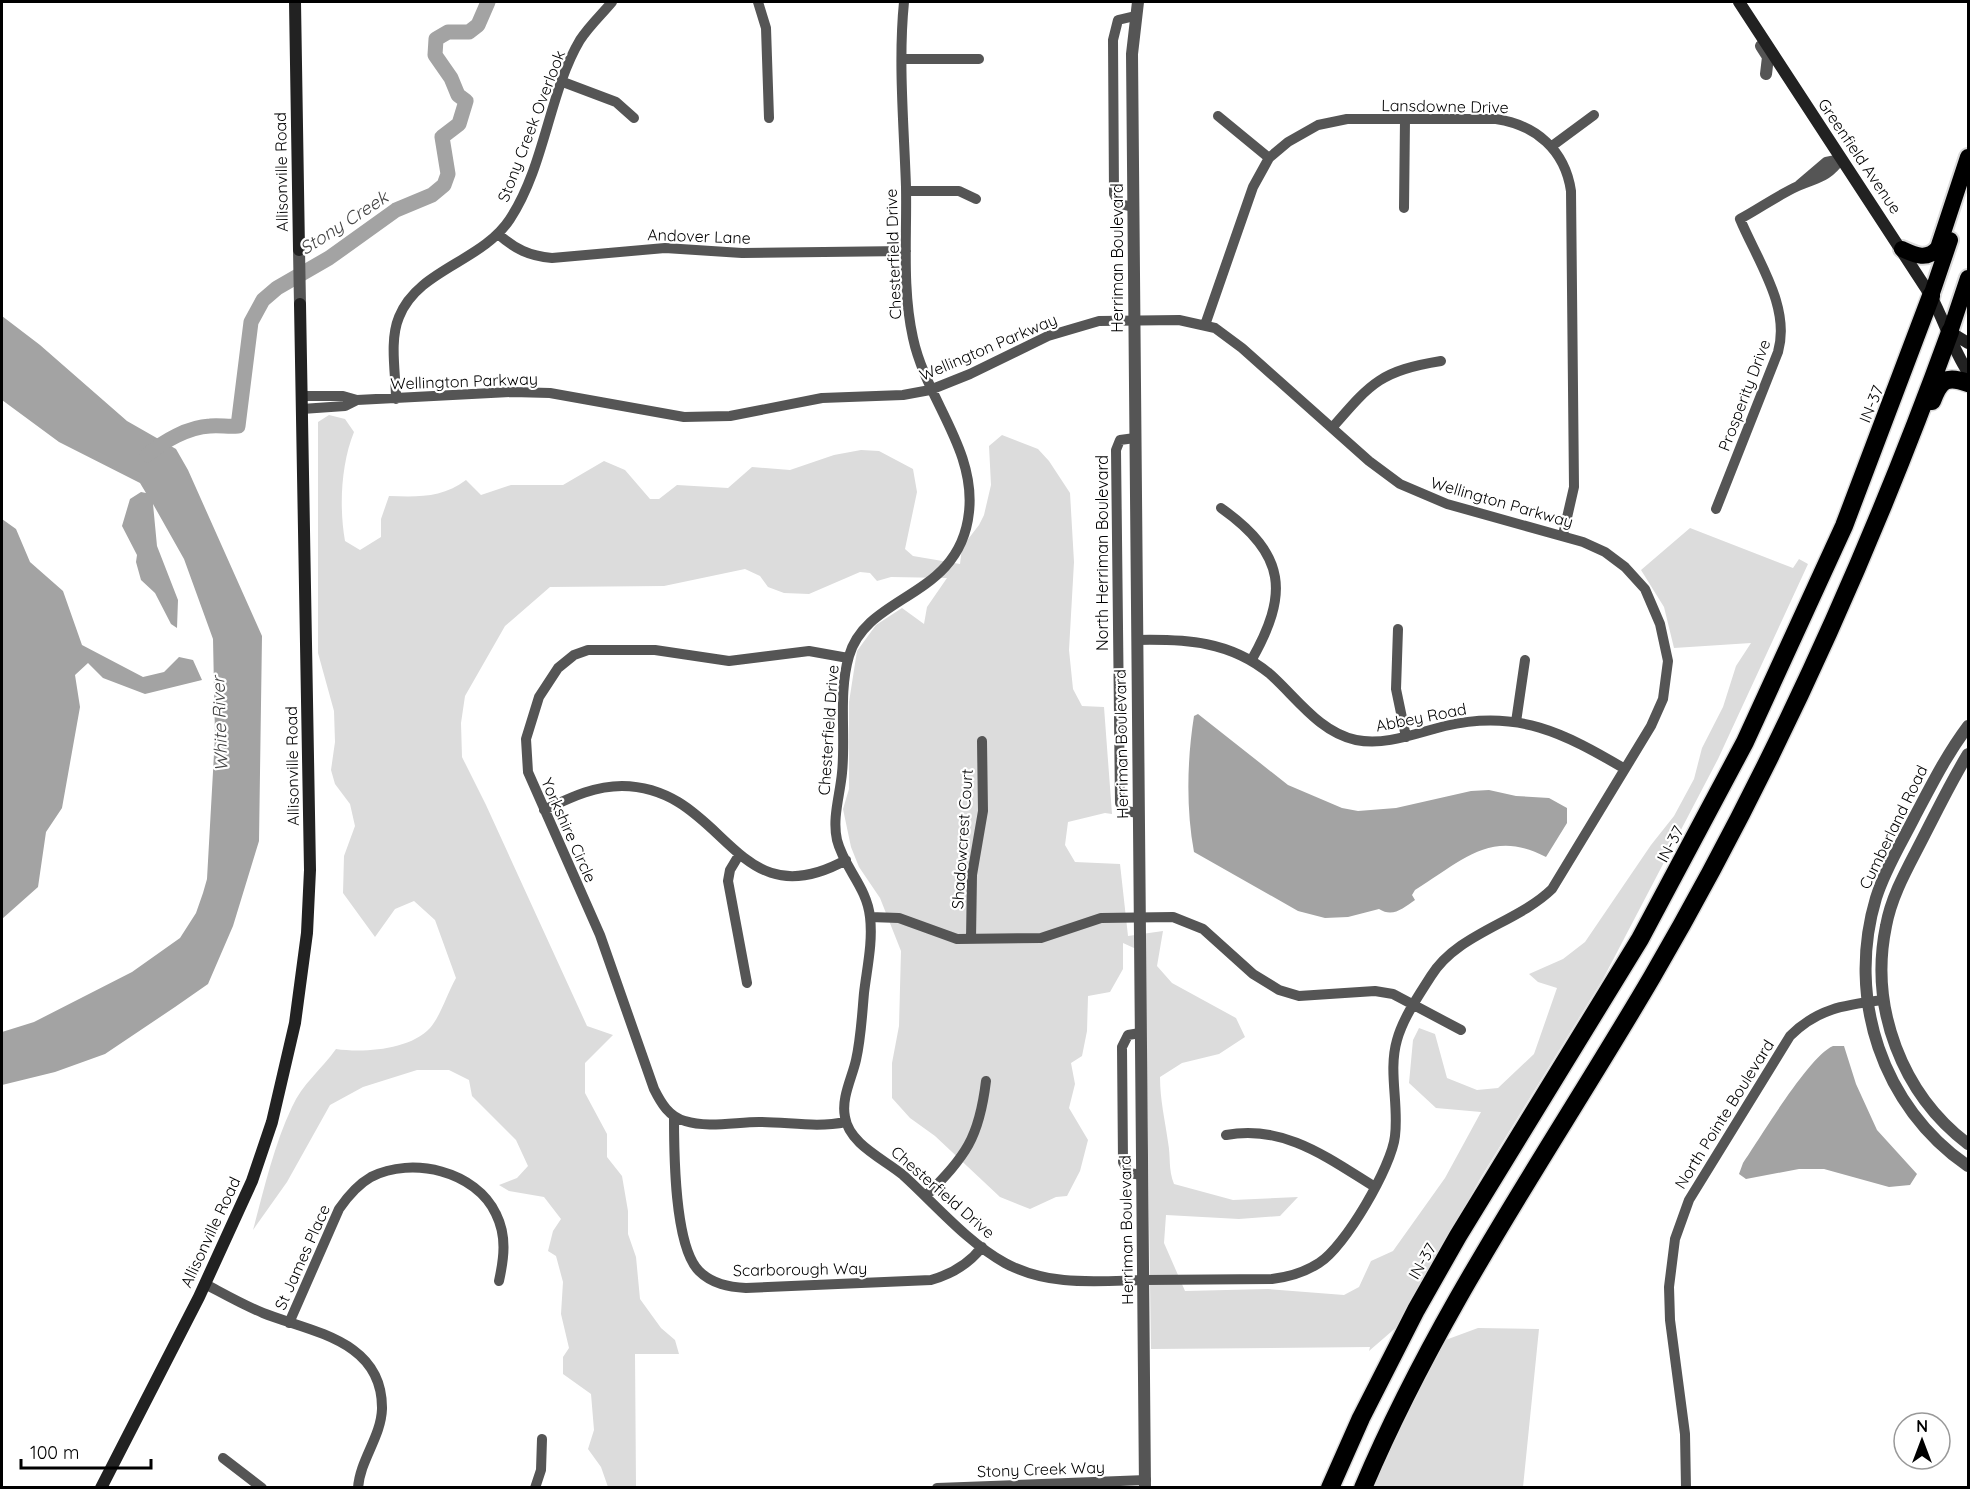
<svg xmlns="http://www.w3.org/2000/svg" width="1970" height="1489" font-family="Quicksand,sans-serif">
<style>
.green{fill:#dcdcdc}
.water{fill:#a3a3a3}
.lines{fill:none;stroke-linecap:round;stroke-linejoin:round}
.river{stroke:#a3a3a3;stroke-width:15}
.trunk-casing{stroke:#dbdbdb;stroke-width:20}
.motorway-casing{stroke:#dbdbdb;stroke-width:21}
.minor{stroke:#555;stroke-width:10}
.tertiary{stroke:#555;stroke-width:12}
.secondary{stroke:#222;stroke-width:12}
.trunk{stroke:#000;stroke-width:16}
.motorway{stroke:#000;stroke-width:18}
.labels{text-anchor:middle;stroke-width:4.5;stroke-linejoin:round;paint-order:stroke}
.street-label{font-size:16px;fill:#000;stroke:#fff}
.water-label{font-size:18px;font-style:italic;fill:#444;stroke:#fff}
</style>
<rect width="100%" height="100%" fill="#fff"/>
<path class="green" d="M329,415L345,419L354,432C341,464 339,507 345,541L360,550L381,537V519L389,496C418,497 442,498 466,480L481,495L511,485H563L604,461L625,470L650,499H659L677,485L728,488L752,467L790,470L834,455L861,450L879,451L913,469L917,492L905,549L913,556L960,564L962,547L979,525L984,515L991,485L989,446L1002,435L1038,449L1049,461L1070,493L1074,562L1069,650L1073,689L1082,706L1104,707L1112,814L1105,813L1068,822L1065,845L1075,862L1120,864L1128,936L1163,931L1157,966L1172,983L1236,1018L1245,1037L1219,1054L1182,1063L1160,1077C1160,1100 1165,1120 1168,1142C1171,1158 1168,1169 1174,1184L1233,1200L1298,1197L1280,1216L1239,1219L1166,1215L1164,1243L1185,1291L1268,1289L1344,1295L1359,1287L1371,1261L1393,1251L1445,1178L1481,1112L1436,1108L1409,1083L1413,1040L1419,1028L1435,1034L1447,1078L1477,1090L1498,1088L1534,1054L1557,988L1538,982L1529,974L1563,959L1585,942L1651,845L1674,816L1694,779L1702,748L1723,707L1736,666L1751,643L1674,648L1664,607L1641,570L1690,528L1793,568L1799,559L1808,564L1718,759L1603,979L1480,1179L1399,1325L1369,1351L1370,1347L1151,1349L1145,953L1123,943V969L1110,992L1088,996L1087,1031L1082,1056L1071,1063L1075,1084L1069,1108L1088,1140L1080,1171L1067,1196L1056,1197L1030,1209L1000,1197L935,1136L910,1118L892,1098V1063L899,1026L901,951L880,898L859,867L851,847L843,809L849,789V702L857,651L876,625L902,608L924,624L927,607L947,578L891,577L877,581L870,573L860,572L809,594L784,593L768,587L760,576L745,569L664,586L550,587L505,626L465,696L461,723L462,757L486,805L587,1026L613,1035L585,1063V1093L607,1134V1157L622,1176L628,1211V1234L636,1257L640,1299L661,1328L675,1340L679,1354H635L636,1487H608L601,1467L588,1449L594,1430L591,1394L563,1374V1357L569,1348L561,1314L563,1282L556,1256L548,1251L553,1231L561,1219L544,1197L509,1191L499,1185L517,1178L528,1166L516,1140L472,1096L469,1080L449,1070H417L363,1087L330,1105L287,1182L253,1230C264,1189 274,1145 292,1107C302,1084 322,1069 336,1049C363,1053 410,1050 430,1028C440,1017 448,992 456,978L435,920L414,901L395,909L375,937L343,893L344,856L355,826L350,804L335,784L331,770L335,742L334,711L318,653V422Z
M1478,1328L1539,1329L1523,1487L1367,1488L1432,1345Z"/>
<path class="water" d="M2,316L40,345L127,421L176,449L188,470L262,636L259,841L233,926L208,984L175,1007L105,1054L55,1072L2,1085V1032L34,1022L132,972L180,938L196,913L203,893L207,879L215,736L213,639L184,559L153,504L157,546L178,600L177,628L171,624L155,593L141,580L136,562L137,555L122,526L130,499L141,492L146,493L140,483L59,442L2,400Z
M2,519L16,529L30,562L63,591L82,645L143,677L164,672L179,657L193,660L202,680L145,694L103,678L88,663L75,675L80,707L62,808L46,832L38,887L2,919Z
M1198,714L1288,785L1342,808L1358,811L1396,808L1471,791L1489,790L1516,796L1549,798L1567,808V823L1546,857C1491,828 1462,861 1415,890L1412,895L1415,900C1403,908 1393,918 1379,909L1348,917L1325,918L1298,911L1194,852C1186,809 1187,760 1194,716Z
M1833,1046H1844L1856,1084L1877,1130L1917,1174L1910,1185L1889,1187L1824,1169H1799L1746,1179L1739,1174L1743,1163C1760,1138 1809,1056 1833,1046Z"/>
<g class="lines">
<path class="river" d="M147,455C164,441 188,427 210,426C220,425 228,427 238,426L251,322L263,300L277,288L329,258L396,210L432,195L444,185L448,174L442,137L459,124L466,101L458,95L451,78L435,55L436,39L448,32H469L478,25L488,2"/>
<g class="trunk-casing">
<path id="trunk" d="M1902,249C1915,255 1927,261 1938,248L1968,157
M1931,296L1950,240
M1950,332L1968,278"/>
</g>
<g class="motorway-casing">
<path id="motorway" d="M1932,401C1940,380 1946,375 1968,383
M1330,1488L1361,1418L1416,1310L1458,1236L1640,939L1745,742L1844,526L1931,296
M1363,1488C1440,1306 1553,1146 1652,977C1772,771 1869,555 1950,332"/>
</g>
<path class="minor" d="M758,2L766,28L769,118
M903,59H979
M563,82L616,102L634,118
M1218,116L1269,158
M1552,146L1594,115
M1799,185L1826,162L1841,159
M906,191H959L976,199
M1133,207L1120,204L1114,194L1113,40L1118,20L1135,16
M1404,208L1405,119
M498,234C515,249 529,256 552,258L665,248L742,253L906,251
M1205,325L1253,187L1269,158L1288,142L1318,125L1347,119H1496C1536,125 1565,150 1571,191L1574,487L1563,535
M302,396H343L357,400L512,392L550,393L684,417L730,416L822,398L903,395L930,390L970,374L1048,336L1099,321L1179,320L1215,328L1242,348L1369,461L1400,484L1447,504L1583,542L1605,552L1625,567L1645,589L1660,624L1668,661L1663,699L1651,726L1552,889C1517,923 1458,933 1431,976C1419,995 1403,1018 1397,1040C1388,1071 1399,1104 1395,1136C1392,1166 1345,1247 1319,1263C1305,1272 1289,1277 1272,1279C1230,1279 1188,1280 1145,1280C1098,1281 1049,1287 1005,1263C967,1242 935,1204 903,1175C884,1159 849,1144 845,1117C841,1098 852,1078 856,1060C861,1038 862,1015 864,993C867,968 873,942 870,917C867,887 844,868 837,840C832,818 840,795 842,773C846,735 838,693 849,656C867,593 960,599 969,512C976,449 926,399 913,338C902,289 907,237 906,187C904,126 898,62 904,2
M396,399C396,374 389,341 399,317C418,269 482,262 510,219C545,166 549,92 580,40C589,26 602,14 612,2
M302,409L345,406L357,400
M1332,428C1371,383 1380,371 1441,361
M1135,438L1120,440L1116,450L1120,803L1126,811L1138,813
M1221,508C1287,555 1289,594 1251,661
M1716,509L1778,352C1791,307 1757,260 1740,219C1759,209 1778,195 1798,186C1818,177 1826,179 1841,159
M1398,629L1396,689L1406,737
M1137,640C1186,639 1230,641 1270,674C1296,697 1319,732 1356,740C1386,746 1416,733 1445,726C1518,709 1564,733 1625,769
M1516,722L1525,660
M544,810C568,799 593,786 622,786C727,787 733,922 846,860
M739,855L730,870L728,881L747,983
M870,917L899,918L957,939L1041,938L1101,918L1173,917L1203,929L1253,974L1279,990L1299,996L1375,991L1393,994L1461,1030
M971,939L972,875L983,811L982,741
M1140,1033L1128,1035L1122,1047L1123,1162L1129,1173L1142,1175
M674,1117C674,1152 674,1246 699,1271C712,1284 729,1287 746,1288L931,1280C952,1274 969,1264 982,1247
M846,1122C816,1128 789,1122 759,1122C736,1122 707,1128 685,1121C669,1117 661,1103 654,1089L600,935L528,772L526,739L539,697L558,668L574,655L588,650H655L729,661L809,651L848,658
M1226,1135C1284,1124 1328,1158 1375,1187
M926,1196C966,1155 979,1139 986,1081
M205,1284C224,1294 243,1305 263,1313C311,1332 383,1340 382,1409C381,1437 360,1460 358,1488
M289,1323L339,1209C348,1196 357,1185 371,1177C412,1156 476,1171 496,1214C507,1236 504,1258 499,1281
M223,1458L262,1488
M535,1488L541,1470L542,1439
M937,1488L1146,1480
M1686,1488L1685,1434L1670,1320L1669,1287L1675,1239L1689,1200L1790,1036C1818,1008 1845,1005 1883,1000"/>
<path class="tertiary" d="M1138,2L1132,54L1145,1488
M1761,46L1768,57L1766,74
M299,250L300,304
M1968,726C1947,754 1932,784 1915,816C1902,842 1885,869 1876,898C1846,998 1882,1107 1968,1166
M1968,754C1952,780 1939,807 1925,834C1910,864 1892,893 1886,926C1869,1008 1902,1094 1968,1144"/>
<path class="secondary" d="M295,2L299,250
M1739,2L1931,296C1944,320 1953,350 1968,372
M1950,332L1968,343
M101,1488L199,1297L252,1181L272,1122L295,1023L307,933L310,870L300,304"/>
<use href="#trunk" class="trunk"/>
<use href="#motorway" class="motorway"/>
</g>
<g class="labels">
<g class="street-label">
<text transform="translate(1445 106) rotate(1)" y="6">Lansdowne Drive</text>
<text transform="translate(531 126) rotate(-69)" y="6">Stony Creek Overlook</text>
<text transform="translate(1860 156) rotate(56)" y="6">Greenfield Avenue</text>
<text transform="translate(281 172) rotate(-91)" y="6">Allisonville Road</text>
<text transform="translate(699 236) rotate(2)" y="6">Andover Lane</text>
<text transform="translate(893 254) rotate(-92)" y="6">Chesterfield Drive</text>
<text transform="translate(1117 258) rotate(-90)" y="6">Herriman Boulevard</text>
<text transform="translate(988 347) rotate(-23)" y="6">Wellington Parkway</text>
<text transform="translate(464 381) rotate(-2)" y="6">Wellington Parkway</text>
<text transform="translate(1744 395) rotate(-69)" y="6">Prosperity Drive</text>
<text transform="translate(1871 404) rotate(-68)" y="6">IN-37</text>
<text transform="translate(1502 502) rotate(16)" y="6">Wellington Parkway</text>
<text transform="translate(1102 553) rotate(-90)" y="6">North Herriman Boulevard</text>
<text transform="translate(1421 717) rotate(-11)" y="6">Abbey Road</text>
<text transform="translate(828 730) rotate(-86)" y="6">Chesterfield Drive</text>
<text transform="translate(1121 744) rotate(-91)" y="6">Herriman Boulevard</text>
<text transform="translate(292 766) rotate(-91)" y="6">Allisonville Road</text>
<text transform="translate(1893 827) rotate(-64)" y="6">Cumberland Road</text>
<text transform="translate(569 830) rotate(66)" y="6">Yorkshire Circle</text>
<text transform="translate(962 839) rotate(-86)" y="6">Shadowcrest Court</text>
<text transform="translate(1670 844) rotate(-62)" y="6">IN-37</text>
<text transform="translate(1724 1114) rotate(-58)" y="6">North Pointe Boulevard</text>
<text transform="translate(943 1192) rotate(41)" y="6">Chesterfield Drive</text>
<text transform="translate(1126 1230) rotate(-91)" y="6">Herriman Boulevard</text>
<text transform="translate(210 1232) rotate(-65)" y="6">Allisonville Road</text>
<text transform="translate(302 1257) rotate(-66)" y="6">St James Place</text>
<text transform="translate(1422 1261) rotate(-60)" y="6">IN-37</text>
<text transform="translate(800 1269) rotate(-1)" y="6">Scarborough Way</text>
<text transform="translate(1041 1469) rotate(-2)" y="6">Stony Creek Way</text>
</g>
<g class="water-label">
<text transform="translate(344 223) rotate(-33)" y="6">Stony Creek</text>
<text transform="translate(220 724) rotate(-92)" y="6">White River</text>
</g>
</g>
<rect width="1970" height="1489" fill="none" stroke="#000000" stroke-width="6"/>
<g transform="translate(1922 1441)"><circle r="28" fill="#ffffff" stroke="#999999" stroke-width="1.5"/>
<path d="M0-4.5L10 22L0 15L-10 22Z" fill="#000000"/>
<text y="-9" font-size="16" font-weight="bold" text-anchor="middle" fill="#000000">N</text>
</g>
<path d="M21 1459v9h130v-9" fill="none" stroke="#000000" stroke-width="3"/>
<text x="30" y="1459" font-size="18" fill="#000000" stroke="#ffffff" stroke-width="4.5" paint-order="stroke">100 m</text>
</svg>
